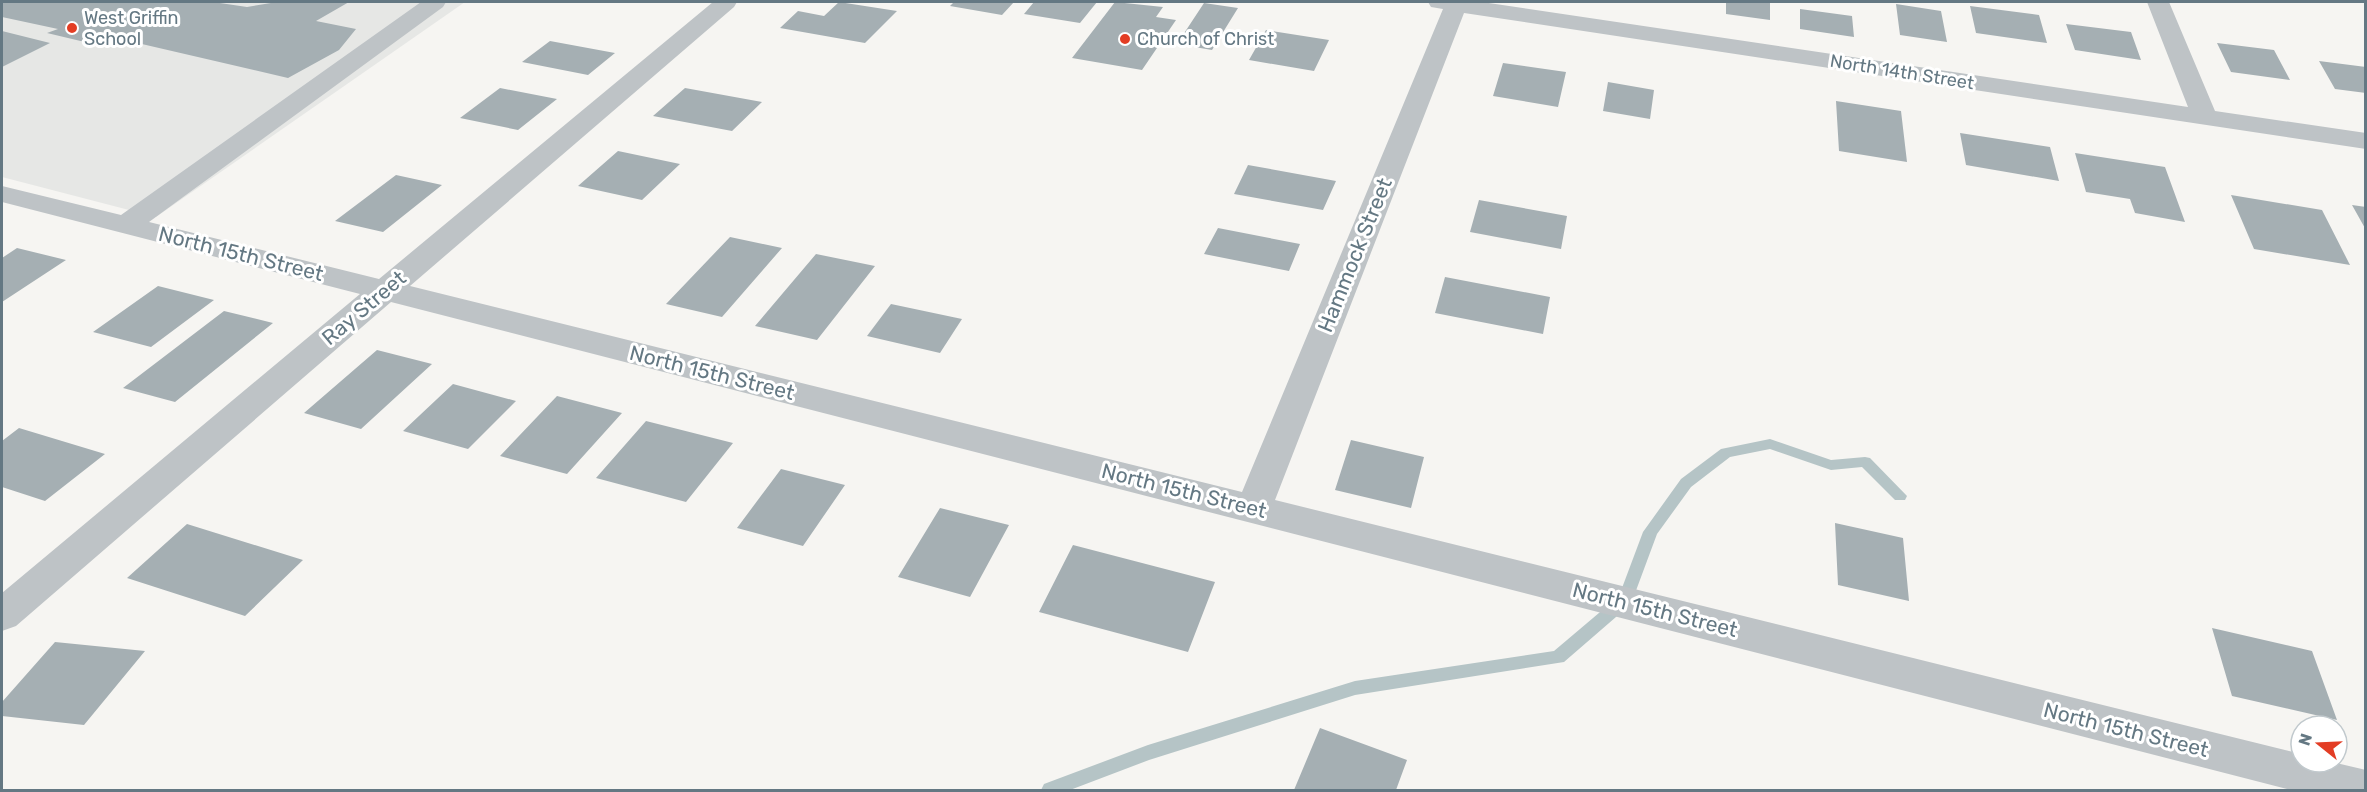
<svg xmlns="http://www.w3.org/2000/svg" width="2367" height="792" font-family="Rubik,sans-serif">
<style>
.built{fill:#e6e7e5}
.lines{fill:none;stroke-linecap:round;stroke-linejoin:round}
.stream{fill:#b5c4c6;fill-rule:evenodd}
.building{fill:#a5afb3}
.minor{fill:#bec3c6;fill-rule:evenodd}
.poi-dot{fill:#e33d24;stroke:#fff;stroke-width:2}
.labels{text-anchor:middle;stroke-width:6;stroke-linejoin:round;paint-order:stroke}
.far-poi-label{font-size:18px;fill:#647883;stroke:#fff;text-anchor:start}
.far-street-label{font-size:18px;fill:#647883;stroke:#fff}
.street-label{font-size:21px;fill:#647883;stroke:#fff}
</style>
<rect width="100%" height="100%" fill="#f6f5f2"/>
<path class="built" d="M2,2H465L156,217L2,177Z"/>
<g class="lines">
<path class="stream" d="M1770,439L1831,460L1865,457L1870,458L1907,496L1905,500H1895L1862,467L1831,470L1770,449L1730,457L1691,487L1657,534L1631,604L1564,662L1355,695L1149,760L1070,790H1041L1044,784L1148,745L1355,681L1554,651L1619,596L1643,532L1681,479L1721,449Z"/>
</g>
<path class="building" d="M2,2H213L247,7L277,2H349L316,21L356,29L339,50L288,78L103,35L89,43L47,33L58,29L2,17Z
M839,2L897,11L865,43L780,28L798,11L824,16Z
M954,2H1014L1002,15L950,6Z
M1034,2H1097L1080,23L1024,14Z
M1115,2L1163,7L1156,17L1176,20L1142,70L1072,58Z
M1726,2H1770V20L1726,14Z
M1204,3L1238,8L1212,50L1177,44Z
M1896,4L1941,11L1947,42L1900,35Z
M1970,6L2039,15L2047,43L1976,33Z
M1800,9L1852,16L1854,37L1800,29Z
M2066,24L2131,32L2141,60L2075,50Z
M1266,30L1329,40L1314,71L1249,60Z
M2,31L50,43L2,67Z
M550,41L615,53L588,75L522,62Z
M2217,43L2274,50L2290,80L2231,72Z
M2319,61L2366,67V93L2335,89Z
M1503,63L1566,72L1558,107L1493,96Z
M1608,82L1654,90L1650,119L1603,111Z
M500,88L557,99L518,130L460,118Z
M685,88L762,102L732,131L653,116Z
M1836,101L1901,111L1907,162L1839,151Z
M1960,133L2050,147L2059,181L1966,165Z
M618,151L680,164L642,200L578,186Z
M2075,153L2165,167L2185,222L2135,213L2130,199L2086,192Z
M1248,165L1336,181L1323,210L1234,194Z
M396,175L442,185L383,232L335,221Z
M2231,195L2322,210L2350,265L2254,249Z
M1479,200L1567,216L1561,249L1470,232Z
M2352,205L2366,207V230Z
M1218,228L1300,244L1289,271L1204,254Z
M730,237L782,248L722,317L666,304Z
M17,248L66,260L2,302V258Z
M816,254L875,266L817,340L755,326Z
M1445,277L1550,297L1543,334L1435,313Z
M158,286L214,300L151,347L93,332Z
M891,304L962,319L940,353L867,336Z
M224,311L273,323L175,402L123,388Z
M377,350L432,364L361,429L304,413Z
M453,384L516,401L468,449L403,431Z
M557,396L622,413L567,474L500,456Z
M646,421L733,443L686,502L596,478Z
M19,428L105,454L45,501L2,487V441Z
M1351,440L1424,457L1411,508L1335,490Z
M781,469L845,485L803,546L737,528Z
M940,508L1009,525L970,597L898,577Z
M1835,523L1903,538L1909,601L1838,585Z
M187,524L303,560L245,616L127,578Z
M1073,545L1215,582L1188,652L1039,612Z
M2212,628L2312,651L2337,720L2232,696Z
M55,642L145,651L84,725L2,716V702Z
M1320,728L1407,760L1396,790H1294Z"/>
<g class="lines">
<path class="minor" d="M421,2H446L443,7L149,222L379,279L713,2H737L734,7L410,286L1242,492L1443,9L1431,7L1428,2H1482L2188,107L2147,2H2169L2215,111L2366,133V149L1464,13L1275,500L2301,754V762H2332L2366,770V790H2291L391,302L16,626L2,631V593L360,294L2,202V186L121,215Z"/>
</g>
<g class="poi-dot">
<circle cx="72" cy="28" r="6"/>
<circle cx="1125" cy="39" r="6"/>
</g>
<g class="labels">
<g class="far-poi-label">
<text x="84" y="24">West Griffin<tspan x="84" dy="21">School</tspan></text>
<text x="1137" y="45">Church of Christ</text>
</g>
<g class="far-street-label">
<text transform="translate(1902 72) rotate(9)" y="6">North 14th Street</text>
</g>
<g class="street-label">
<text transform="translate(241 254) rotate(14)" y="7">North 15th Street</text>
<text transform="translate(1355 255) rotate(-68)" y="7">Hammock Street</text>
<text transform="translate(364 308) rotate(-40)" y="7">Ray Street</text>
<text transform="translate(712 373) rotate(14)" y="7">North 15th Street</text>
<text transform="translate(1184 491) rotate(14)" y="7">North 15th Street</text>
<text transform="translate(1655 610) rotate(14)" y="7">North 15th Street</text>
<text transform="translate(2126 730) rotate(14)" y="7">North 15th Street</text>
</g>
</g>
<rect width="2367" height="792" fill="none" stroke="#647883" stroke-width="6"/>
<g transform="translate(2319 744) rotate(288)"><circle r="28" fill="#ffffff" stroke="#c1c9cd" stroke-width="1.5"/>
<path d="M0-4.5L10 22L0 15L-10 22Z" fill="#e33d24"/>
<text y="-9" font-size="16" font-weight="bold" text-anchor="middle" fill="#647883">N</text>
</g>
</svg>
